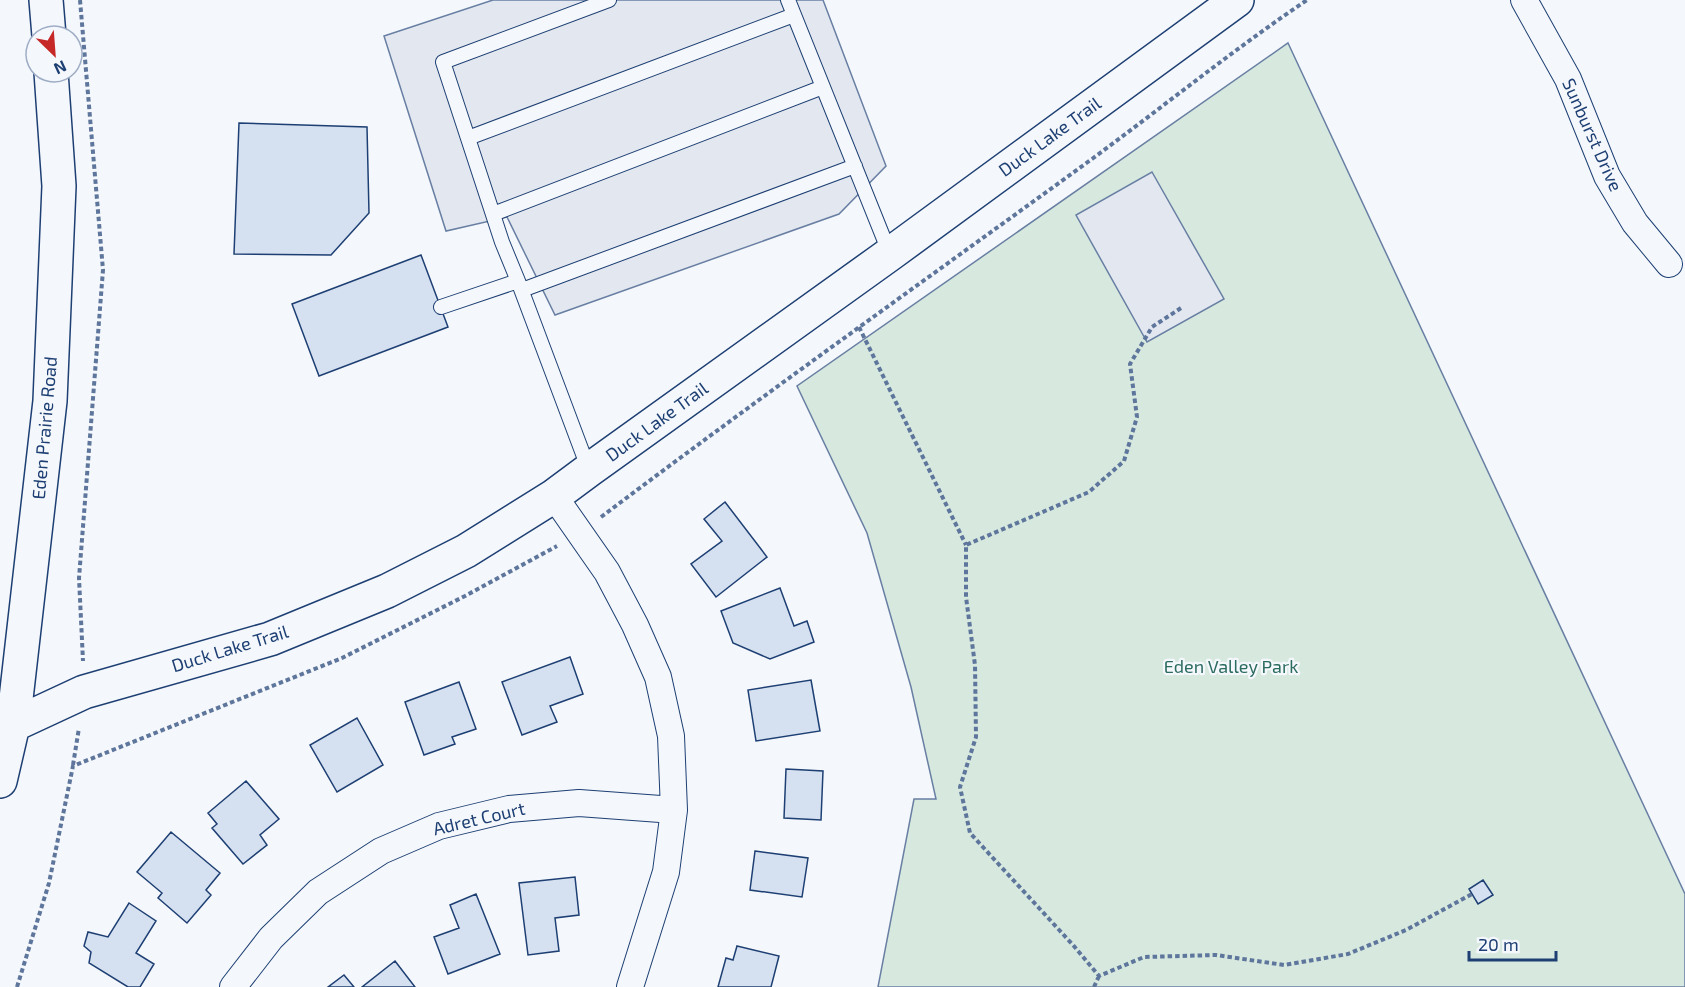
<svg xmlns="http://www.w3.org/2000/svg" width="1685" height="987" font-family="'Exo 2',sans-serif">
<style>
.green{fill:#d7e8df;stroke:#687fa3;stroke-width:1.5}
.parking{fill:#e3e8f0;stroke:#687fa3;stroke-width:1.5}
.building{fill:#d5e0f0;stroke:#1d3f73;stroke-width:1.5}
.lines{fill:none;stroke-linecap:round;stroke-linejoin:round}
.lane-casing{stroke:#1d3f73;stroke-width:16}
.street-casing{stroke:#1d3f73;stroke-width:28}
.secondary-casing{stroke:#1d3f73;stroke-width:36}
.path{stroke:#5e769c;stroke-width:4;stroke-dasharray:4.5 3;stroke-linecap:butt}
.lane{stroke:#f4f7fb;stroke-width:14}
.street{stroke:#f4f7fb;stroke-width:26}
.secondary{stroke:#f4f7fb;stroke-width:33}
.labels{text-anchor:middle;stroke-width:4.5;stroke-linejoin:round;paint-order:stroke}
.street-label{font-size:18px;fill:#1d3f73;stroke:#f4f7fb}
.park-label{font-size:18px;fill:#2c6c60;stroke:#f4f7fb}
</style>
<rect width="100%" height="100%" fill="#f4f7fb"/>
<path class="green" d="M1288,43L1685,894V987H878L914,799H936L911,687L867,533L797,386Z"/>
<path class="parking" d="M493,0H823L886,166L839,214L555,315L507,217L446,231L384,36Z
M1152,172L1224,299L1147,342L1076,215Z"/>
<path class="building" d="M239,123L367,127L369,213L331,255L234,254Z
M421,255L448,327L319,376L292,304Z
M725,502L767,557L716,597L691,564L722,541L704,519Z
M780,588L794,626L807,621L814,642L770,659L733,643L721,611Z
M570,657L583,694L550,706L557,722L522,735L502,682Z
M811,680L820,731L756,741L748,690Z
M459,682L476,729L452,737L455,744L424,755L405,702Z
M357,718L383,765L337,792L310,745Z
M786,769L823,771L821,820L784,818Z
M246,781L279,819L260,835L267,845L243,864L212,828L217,824L208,813Z
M171,832L220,873L206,890L211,895L187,923L158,898L162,893L137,872Z
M755,851L808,858L802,897L750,890Z
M575,877L579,915L555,918L559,951L528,955L519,883Z
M1483,880L1493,895L1478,904L1469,889Z
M476,894L500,954L448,974L434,937L459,928L450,905Z
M129,903L156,921L136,953L154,964L140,987H128L89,963L91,952L84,946L88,932L108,937Z
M737,946L779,956L771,987H718L726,958L733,960Z
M395,961L415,987H362Z
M344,975L354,987H328Z"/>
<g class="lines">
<g class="lane-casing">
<path id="lane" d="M788,0L890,254
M468,138L794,15
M493,214L823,87
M518,281L502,242L443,62L609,0
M522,290L855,166
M441,307L518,281L589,470"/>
</g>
<g class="street-casing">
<path id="street" d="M1524,0L1568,79L1607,176L1635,223L1669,264
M554,496L607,572L635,625L658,677L671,736L674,810L666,872L630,987
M233,987L271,938L318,892L381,851L439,826L509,809L579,803L674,810"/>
</g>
<g class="secondary-casing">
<path id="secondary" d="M46,0L49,36
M13,725L84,692L270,639L387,591L466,551L554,496L589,470L890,254L1237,0
M0,781L13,725L50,401L59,186L51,72"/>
</g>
<path class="path" d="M80,0L103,270L79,578L83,661
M1181,308L1152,327L1130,364L1137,417L1124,461L1089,492L966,545V597L975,665L976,737L960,787L970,833L1073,945L1099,976L1144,957L1216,955L1284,965L1348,954L1406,930L1472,894
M859,327L966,545
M601,517C763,395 928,278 1092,159C1164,106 1233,50 1307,0
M73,765L79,728
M17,987L49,883L73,766L342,658L465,596L557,546
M1094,987L1099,976"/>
<use href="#lane" class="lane"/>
<use href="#street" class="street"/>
<use href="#secondary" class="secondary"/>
</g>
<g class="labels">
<g class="street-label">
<text transform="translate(1592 135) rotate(66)" y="6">Sunburst Drive</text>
<text transform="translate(1050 137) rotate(-36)" y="6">Duck Lake Trail</text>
<text transform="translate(657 422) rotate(-36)" y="6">Duck Lake Trail</text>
<text transform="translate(45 428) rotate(-85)" y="6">Eden Prairie Road</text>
<text transform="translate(230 649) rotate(-17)" y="6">Duck Lake Trail</text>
<text transform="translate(479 819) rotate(-13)" y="6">Adret Court</text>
</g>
<g class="park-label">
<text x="1231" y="673">Eden Valley Park</text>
</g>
</g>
<g transform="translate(54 54) rotate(155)"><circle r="28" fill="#f4f7fb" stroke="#9eadc5" stroke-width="1.5"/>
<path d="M0-4.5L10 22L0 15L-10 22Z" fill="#c62828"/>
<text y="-9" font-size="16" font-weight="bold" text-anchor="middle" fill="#1d3f73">N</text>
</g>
<path d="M1469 951v9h87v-9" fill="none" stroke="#1d3f73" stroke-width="3"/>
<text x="1478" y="951" font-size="18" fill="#1d3f73" stroke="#f4f7fb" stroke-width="4.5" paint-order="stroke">20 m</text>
</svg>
